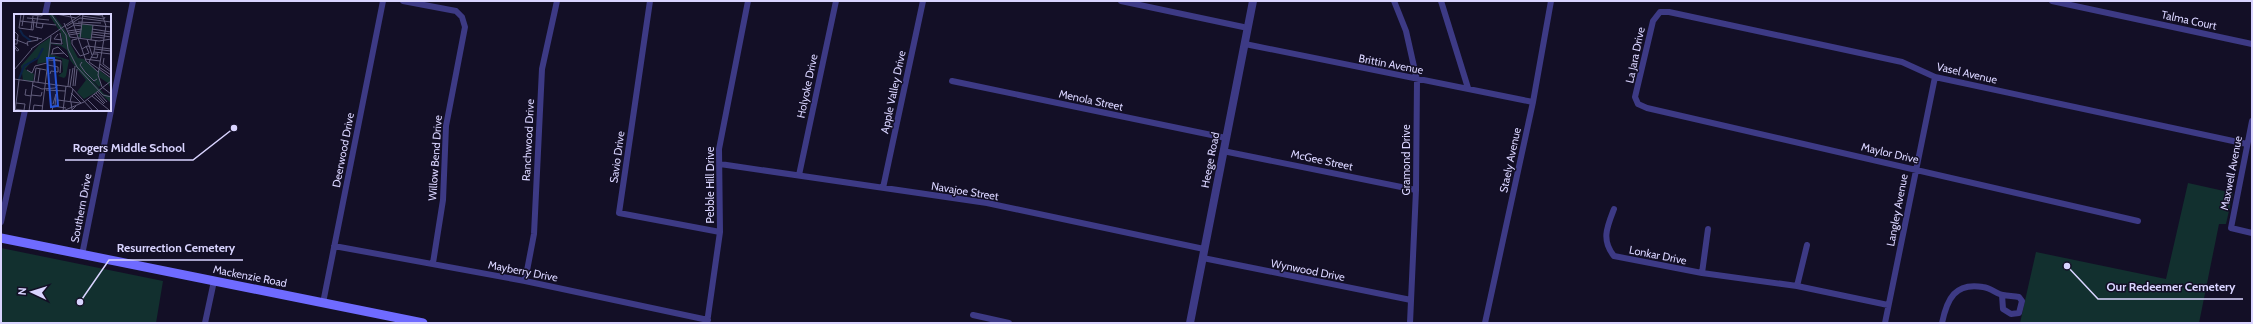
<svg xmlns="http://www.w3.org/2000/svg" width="2253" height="324" font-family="Cabin,sans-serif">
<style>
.green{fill:#12302f}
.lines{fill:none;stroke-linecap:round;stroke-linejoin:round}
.minor{stroke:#3d3a85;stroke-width:6}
.tertiary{stroke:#3d3a85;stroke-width:8}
.secondary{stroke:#6f6bff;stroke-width:9}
.labels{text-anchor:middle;stroke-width:3;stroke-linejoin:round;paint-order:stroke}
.street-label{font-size:11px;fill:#d9d4ff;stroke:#130f26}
.inset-river{fill:none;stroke:#0c2248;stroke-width:2}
.inset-road{fill:none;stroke:#625e7d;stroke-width:1}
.view{fill:#2655da;fill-opacity:0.15;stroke:#2655da;stroke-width:2}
.inset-edge{fill:none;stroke:#d9d4ff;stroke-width:2}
.leader{fill:none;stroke:#d9d4ff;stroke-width:1.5}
.callout-dot{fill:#d9d4ff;stroke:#130f26;stroke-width:1.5}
.callout-label{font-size:12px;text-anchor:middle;font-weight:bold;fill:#d9d4ff;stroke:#130f26;stroke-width:3;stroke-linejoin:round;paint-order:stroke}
</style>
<rect width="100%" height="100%" fill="#130f26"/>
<path class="green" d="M2188,183L2233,193L2226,224H2219L2199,323H2020L2036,252L2166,279Z
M1,248L163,281L156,323H1Z"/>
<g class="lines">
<path class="minor" d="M403,1L456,11L462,17L465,27L446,126L443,200L433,263
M650,1L619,213L720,232
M1121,1L1248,28
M1394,1L1406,31L1417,80L1416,190L1410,323
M1441,1L1468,88
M2052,1L2252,44
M45,15L48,1
M1245,44L1533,102
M952,81L1226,138
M2252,121L2231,228L2252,233
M1223,151L1416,190
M720,164L987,203L1204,249
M799,175L836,1
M883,188L923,1
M1614,209C1607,227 1601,240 1614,256L1702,273L1797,286L1888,305
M2138,221L1647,108L1638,104L1635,97L1653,21L1660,12H1669L1902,62L1935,77L2247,144
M1,222L25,110
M334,246L525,281L708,320
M82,255L133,1
M1203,258L1411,300
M1702,273L1708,229
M525,281L534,234L542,69L557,1
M1797,286L1807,245
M323,303L383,1
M973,315L1009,323
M205,323L214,281
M707,323L720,232L719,149L748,1
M1485,323L1533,102L1551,1
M1885,323L1935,77
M1942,323C1947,299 1955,282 1983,287C1991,288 1997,294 2003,295C2009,296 2014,296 2019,297L2022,301L2019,313L2011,314L2003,309L2002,295"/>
<path class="tertiary" d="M1190,323L1253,1"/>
<path class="secondary" d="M1,238L423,323"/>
</g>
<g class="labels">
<g class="street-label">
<text transform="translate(2189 20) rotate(12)" y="4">Talma Court</text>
<text transform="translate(1635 55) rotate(-78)" y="4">La Jara Drive</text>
<text transform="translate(1391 64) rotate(11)" y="4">Brittin Avenue</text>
<text transform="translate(1967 73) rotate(13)" y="4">Vasel Avenue</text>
<text transform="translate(807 86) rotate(-78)" y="4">Holyoke Drive</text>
<text transform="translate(893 92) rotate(-78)" y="4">Apple Valley Drive</text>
<text transform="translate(1091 100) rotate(12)" y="4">Menola Street</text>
<text transform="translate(528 140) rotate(-87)" y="4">Ranchwood Drive</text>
<text transform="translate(343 150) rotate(-79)" y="4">Deerwood Drive</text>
<text transform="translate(1890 153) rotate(13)" y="4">Maylor Drive</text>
<text transform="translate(617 157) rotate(-82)" y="4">Savio Drive</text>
<text transform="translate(435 158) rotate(-86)" y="4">Willow Bend Drive</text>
<text transform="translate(1210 160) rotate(-79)" y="4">Heege Road</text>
<text transform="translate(1322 160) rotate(12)" y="4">McGee Street</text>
<text transform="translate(1406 160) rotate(-90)" y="4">Gramond Drive</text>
<text transform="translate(1510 160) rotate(-78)" y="4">Staely Avenue</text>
<text transform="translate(2231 173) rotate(-79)" y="4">Maxwell Avenue</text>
<text transform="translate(710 185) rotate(-90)" y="4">Pebble Hill Drive</text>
<text transform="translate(965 191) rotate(9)" y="4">Navajoe Street</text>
<text transform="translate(81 208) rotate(-79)" y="4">Southern Drive</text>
<text transform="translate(1897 210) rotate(-79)" y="4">Langley Avenue</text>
<text transform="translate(1658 255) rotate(11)" y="4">Lonkar Drive</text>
<text transform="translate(1308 270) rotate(11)" y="4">Wynwood Drive</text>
<text transform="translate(523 271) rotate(11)" y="4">Mayberry Drive</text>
<text transform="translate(250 276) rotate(11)" y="4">Mackenzie Road</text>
</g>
</g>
<g transform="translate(14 14)">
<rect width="97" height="97" fill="#130f26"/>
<path d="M39,0L56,23L57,31L64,44L70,45L83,57L85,56L97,65V75L94,69L85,63L87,71L85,73L59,44L90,80L97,82V89L84,77L70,85L63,78L72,66L56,46L53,36L47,32L37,30L36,40L55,46L52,62L50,64L44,62L49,58L48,45L35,43L33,48L23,50L24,45L21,44L11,55L20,60L19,68L9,66L7,52L25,31L37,23V29L49,31L47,19L35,1ZM68,10L79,11L77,25L64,23Z" fill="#12302f"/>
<path class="inset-river" d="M6,16L9,21L17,27M5,65L10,52L24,44L29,34"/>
<path class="inset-road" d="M7,0L5,14L19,16L20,6M10,0L27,2L30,0M37,0L52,21L54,35L63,53L89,81L97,83M42,0L62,4M56,0L72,47L84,58M72,0L89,2M88,0L92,12L84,61L88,73L97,80M24,2L22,13L28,14L29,10M68,2L90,5L91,3M13,4L35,6M6,7L42,11M64,8L87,9M50,9L56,23L85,27L97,25M59,9L97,13M8,12L10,0M53,12L66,4L97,8M53,15L60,11L68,12M78,15L97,18M17,16L19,2M0,17L4,21L3,30H0M54,17L68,15M78,18L97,20M55,19L67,17M44,20L40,25L48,26M78,20L97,23M55,21L67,19M15,22L28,25M78,23L90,24M0,25L13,30M63,25L58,26V30L66,42L75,39L72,32M66,25L69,0M73,25L78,41M77,26L79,11M82,26L80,38L75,48L85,55M37,29L48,30L46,19M0,32L2,33L5,36L3,37L0,32M14,32L13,28L24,26L23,23M17,35L68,0M68,35L73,32L97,35M81,35L97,37M80,38L97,40M37,40L50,39M38,40L39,35L44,33L54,43M77,43L83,44L84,40H79M35,44L47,47M90,44L89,50L97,56M71,45L86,47M35,46L47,47M68,48L66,51L71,58L80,67L83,65M86,50L97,58M34,51L44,53V58L37,57L36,60M85,53L97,61M85,55L97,64M0,56L18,35M13,56L18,59L21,52L33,49M46,59L47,47M0,65L57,73L79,97M20,68L22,54L32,56M24,68L26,55M18,71L28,75L41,74L44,71M54,72L56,55M59,72L61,52M61,72L63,55M56,73L59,54M12,75L11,81L17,82M32,76L51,77M83,77L93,88M57,79L67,89M82,79L91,89M80,80L90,90M17,81L27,82L28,78M78,82L95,96M73,85L85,97M56,88L59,75M57,88L58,96L62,92M2,89L11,90L10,96M39,90L42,80L41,93M43,93L44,86L66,89M0,95L15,97L19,68M1,97L5,66M19,97L20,91L29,92M28,97L37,22M38,97L39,92L52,94M49,97L52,72M49,97L70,88L97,67"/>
<path class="view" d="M33,44H40L44,92L37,93Z"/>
<rect width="97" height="97" class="inset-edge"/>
</g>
<path class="leader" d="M234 128L193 160H65M80 302L109 260H243M2067 266L2098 299H2243"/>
<g class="callout-dot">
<circle cx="234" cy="128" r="4"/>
<circle cx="80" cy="302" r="4"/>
<circle cx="2067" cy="266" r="4"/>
</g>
<g class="callout-label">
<text x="129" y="152">Rogers Middle School</text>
<text x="176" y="252">Resurrection Cemetery</text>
<text x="2171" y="291">Our Redeemer Cemetery</text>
</g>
<rect width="2253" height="324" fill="none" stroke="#d9d4ff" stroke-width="4"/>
<g transform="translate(32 292) rotate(274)" stroke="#130f26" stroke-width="3" paint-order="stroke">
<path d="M0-3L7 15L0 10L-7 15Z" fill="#d9d4ff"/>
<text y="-6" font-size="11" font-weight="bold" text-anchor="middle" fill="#d9d4ff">N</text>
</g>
</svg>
